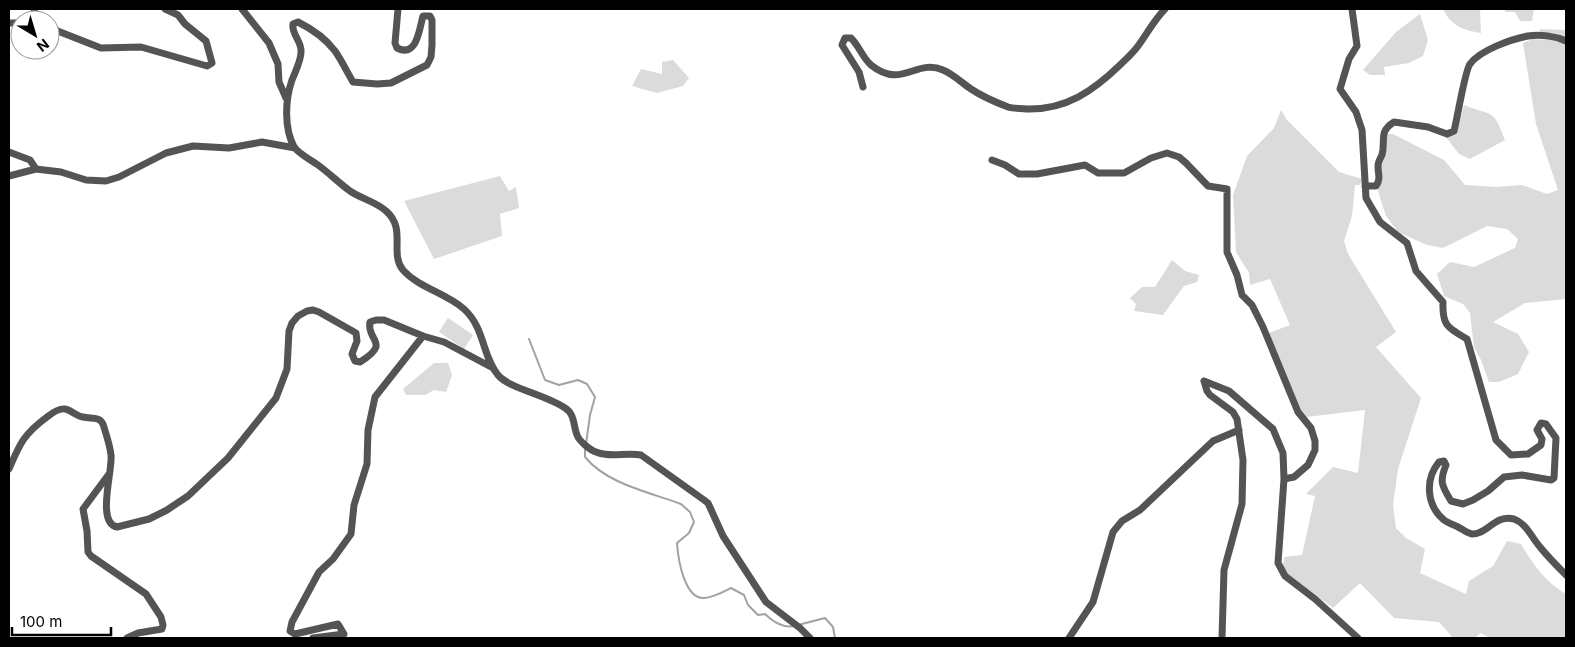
<svg xmlns="http://www.w3.org/2000/svg" width="1575" height="647" font-family="Inter,sans-serif">
<style>
.green{fill:#dbdbdb}
.lines{fill:none;stroke-linecap:round;stroke-linejoin:round}
.stream{stroke:#a2a2a2;stroke-width:2}
.minor{stroke:#545454;stroke-width:7}
</style>
<rect width="100%" height="100%" fill="#fff"/>
<path class="green" d="M1443,9H1480L1481,33C1463,30 1451,26 1443,9Z
M1505,9H1534L1532,21H1520L1515,12H1505Z
M1420,14L1428,40L1423,56L1409,63L1384,67L1385,75H1370L1363,70L1396,32Z
M1539,29L1566,30V299L1525,303L1493,322L1518,334L1529,352L1518,374L1499,382H1489L1481,360L1474,347L1470,313L1463,304L1444,296L1437,274L1450,262L1474,267L1515,248L1518,239L1507,229L1487,226L1443,248L1427,245L1398,232L1386,216L1377,188L1379,166L1386,134H1393L1444,160L1465,185L1496,187L1522,185L1547,194L1558,190L1536,124L1523,43L1533,39L1545,40Z
M673,60L689,78L683,86L657,93L632,86L641,69L662,74V62Z
M1464,105C1493,117 1493,107 1505,140L1470,159L1459,154L1445,136L1457,133Z
M1281,110L1287,120L1339,172L1362,179L1360,185H1355L1352,216L1344,241L1348,254L1396,332L1376,347L1421,398L1398,469L1393,505L1396,528L1406,538L1425,549L1420,573L1466,594L1469,581L1493,566L1507,541L1521,544C1532,563 1546,583 1566,594V638H1490L1481,633L1474,638H1453L1439,622L1394,618L1360,583L1333,608L1285,572L1283,565L1284,557L1302,555L1315,496L1306,494L1333,467L1358,473L1365,410L1307,417L1300,411L1269,333L1290,325L1270,279L1250,285L1249,273L1236,252L1233,195L1247,156L1274,128Z
M500,176L509,191L516,187L519,208L500,214L502,236L434,259L404,201Z
M1172,260L1185,271L1199,275L1197,282L1184,286L1163,315L1134,311L1136,304L1130,298L1142,287H1155Z
M448,318L473,335L464,349L439,332Z
M434,363H448L452,375L446,392L434,390L425,395H406L403,389Z"/>
<g class="lines">
<path class="stream" d="M529,339L545,380L559,385L578,380L587,384L595,397L590,415L586,444
M585,448V457C607,484 649,492 681,504L690,512L694,522L689,533L677,543C678,558 684,600 705,598C714,597 723,592 731,588L744,595L748,605L758,615L765,614C772,621 783,628 794,626
M798,625L825,618L833,627L835,638"/>
<path class="minor" d="M34,9L36,20
M242,9L269,43L278,64L279,82L286,98
M398,9L395,43L397,48C417,58 419,30 423,16H430L432,20V45L431,57L427,65L391,83L377,84L353,82C347,72 342,61 335,51C326,39 312,29 298,22L293,24C291,34 302,41 301,52C301,61 295,72 292,80C285,100 284,128 294,147C299,154 311,160 318,165C329,173 339,183 350,191C362,199 376,202 386,211C407,229 389,253 403,270C419,288 446,293 464,309C485,328 482,356 498,375C508,388 549,396 565,408C575,414 573,425 577,435C579,441 590,450 596,452C609,458 627,452 641,455L704,500L708,503L723,536L766,602L800,628L810,638
M1352,9L1357,46L1349,59L1340,89L1356,112L1362,130L1366,198L1380,222L1407,243L1416,271L1443,302C1442,326 1448,328 1467,339L1496,440L1511,455L1528,454L1541,445L1542,439L1537,430L1541,423L1546,424L1556,438L1554,478L1551,480L1522,475L1504,477L1488,491L1473,500L1463,504L1451,501C1442,486 1439,482 1446,465L1444,461L1439,462C1425,479 1426,505 1444,520C1448,523 1454,525 1458,527C1462,529 1467,533 1472,534C1487,535 1495,514 1514,519C1526,523 1532,538 1540,547C1548,557 1557,566 1566,575
M9,23H20
M50,28L101,48L141,47L207,66L212,63L206,41L185,24L178,15L165,9
M863,87L859,72L842,45L845,38H851C859,46 863,58 871,65C902,90 916,58 943,70C953,74 962,83 971,89C983,97 995,102 1008,107C1014,109 1021,108 1027,109C1066,110 1093,91 1120,65C1126,59 1133,53 1138,46C1147,34 1154,20 1165,9
M9,152L30,160L36,169
M992,160L1005,165L1019,174H1037L1085,165L1098,173H1124L1151,158L1167,153L1179,157L1186,163L1208,186L1227,189V252L1237,275L1242,295L1252,305L1263,327L1298,412L1311,428L1315,441V450L1308,465L1294,477L1284,479
M9,176L36,169L61,172L86,180L106,181L119,177L166,153L193,146L229,148L262,142L295,148
M1365,186H1376C1381,179 1378,174 1378,166C1378,162 1380,159 1382,155C1386,140 1378,132 1394,122L1428,127L1447,134L1454,131C1457,120 1465,70 1470,64C1480,50 1512,39 1528,36C1540,34 1555,36 1566,41
M1204,381L1229,391L1273,429L1283,453L1284,479L1278,563L1285,576L1315,599L1358,638
M1204,381L1207,391L1210,395L1233,412L1237,419L1243,460L1242,504L1224,570L1222,638
M9,469C20,443 24,434 47,417C52,413 59,408 65,409C71,410 76,416 83,417C91,419 99,416 103,424C106,434 110,445 111,455C113,470 96,523 117,527L149,519L167,510L188,496L228,458L276,398L287,369L289,331L292,323L298,316L307,311L313,310L319,312L356,333L357,341L352,354L355,361L360,362C392,342 366,341 370,322L376,320H384L423,336L444,342L493,368
M109,474L83,509L87,531L88,552L91,556L146,594L161,617L163,625L162,629L138,633L127,638
M313,638L344,634L338,624L295,634L290,631L292,622L319,572L333,559L351,534L354,505L367,464L368,430L375,397L423,336
M1069,638L1093,602L1113,532L1122,521L1140,510L1213,441L1239,430"/>
</g>
<rect width="1575" height="647" fill="none" stroke="#000000" stroke-width="20"/>
<g transform="translate(35 35) rotate(142)"><circle r="24" fill="#ffffff" stroke="#999999"/>
<path d="M0-4L9 19L0 12L-9 19Z" fill="#000000"/>
<text y="-8" font-size="14" font-weight="bold" text-anchor="middle" fill="#000000">N</text>
</g>
<path d="M12 627v8h99v-8" fill="none" stroke="#000000" stroke-width="2.5"/>
<text x="20" y="627" font-size="15" fill="#000000" stroke="#ffffff" stroke-width="4" paint-order="stroke">100 m</text>
</svg>
